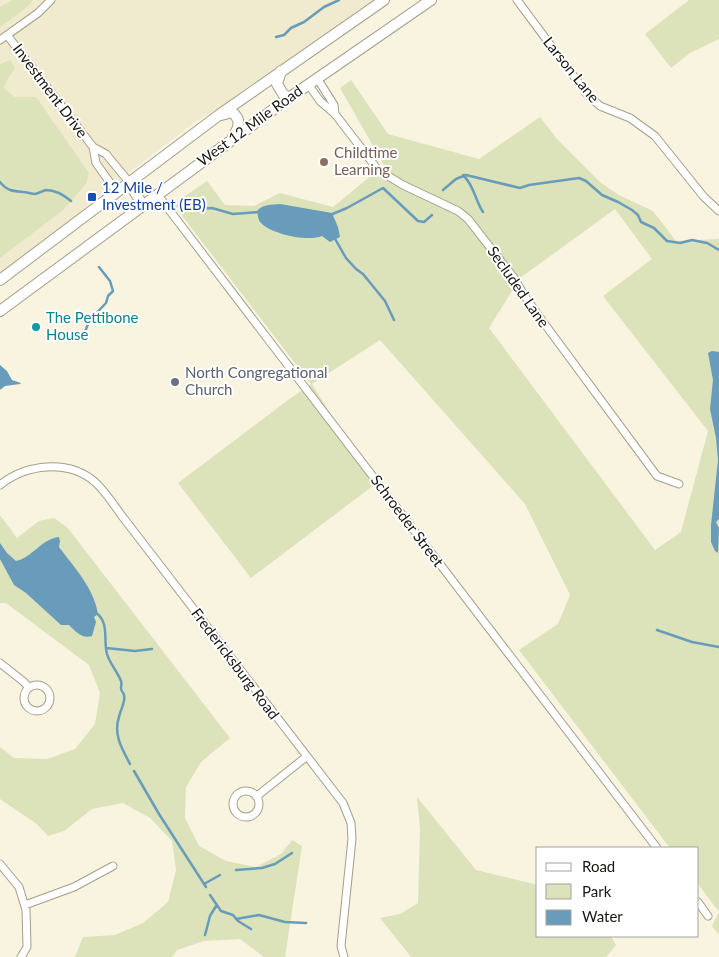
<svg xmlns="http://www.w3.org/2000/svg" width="719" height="957" font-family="Lato,sans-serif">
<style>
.built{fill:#f0eace}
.green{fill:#dce2ba;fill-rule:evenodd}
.water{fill:#689cba}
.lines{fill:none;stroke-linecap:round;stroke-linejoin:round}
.stream{stroke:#689cba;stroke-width:2.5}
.street-casing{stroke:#a39f8b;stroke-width:9}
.secondary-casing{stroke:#a39f8b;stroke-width:12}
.street{stroke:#fff;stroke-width:7}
.secondary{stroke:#fff;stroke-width:10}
.education-dot{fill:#8d6e63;stroke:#fff;stroke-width:2}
.transit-dot{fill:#1a4fb4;stroke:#fff;stroke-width:2}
.culture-dot{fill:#0f9aa8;stroke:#fff;stroke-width:2}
.worship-dot{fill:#6b7280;stroke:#fff;stroke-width:2}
.labels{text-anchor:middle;stroke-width:4;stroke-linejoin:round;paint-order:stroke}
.street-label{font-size:15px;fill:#191710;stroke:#fff}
.education-label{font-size:15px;fill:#785e54;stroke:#fff;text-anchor:start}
.transit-label{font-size:15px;fill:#164399;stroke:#fff;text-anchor:start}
.culture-label{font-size:15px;fill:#0d838f;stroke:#fff;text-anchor:start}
.worship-label{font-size:15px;fill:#5b616d;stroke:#fff;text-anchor:start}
</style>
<rect width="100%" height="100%" fill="#f9f4df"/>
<path class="built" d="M0,0H376L288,60L242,94L195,122L87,205L72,220L0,275Z"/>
<path class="green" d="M12,0H32L31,3L17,15L0,27V7Z
M689,0H719V39L690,53L671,68L645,34Z
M10,60L15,68L7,80L4,88L14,97H36L89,173L86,184L62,211L0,258V64Z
M351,80L388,134L479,159L540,117L557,139L601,183L619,195L653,211L676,241L719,239V935L712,926L719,912L698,884V848H670L519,650L558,624L570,595L525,504L380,340L312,384L374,485L251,578L178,483L288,400L311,384L173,204L207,181L225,205L254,206L280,193L333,207L384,165L340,88ZM615,209L652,259L603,296L708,431L681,532L655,550L489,328L520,278Z
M0,515L17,538L39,521L54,518L67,527L230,738L201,762L186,787L185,818L199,846L226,861L256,867L281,854L292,840L302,846L285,957H264L240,939L204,941L177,950L172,957H75L83,937L115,935L143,923L168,902L176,870L172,841L150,818L123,803L92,809L64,831L48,836L37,824L0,799V747L14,758L47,759L75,749L95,724L100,693L89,665L6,603H0Z
M417,797L476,870L538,885V936H611L616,945L606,957H411L380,918L400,914L418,903L420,829Z"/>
<path class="water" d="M280,204L332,213L338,227L340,237L330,242L322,236C308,242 271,234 261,223C258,220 258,215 257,211C263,204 271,205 280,204Z
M712,351L719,352V519L716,522L719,528L718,553L715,551L711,542V525L718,460L716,438L710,409L713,380L708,353Z
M0,365L7,371L12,380L21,383L20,384L5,386L0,390Z
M59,537L60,541L59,547C74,567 94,588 98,614L94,617L96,622L92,636C82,639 76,632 69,625H61L26,593L14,585L0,559V543L7,553L16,561C32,558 41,539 59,537Z"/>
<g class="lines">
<path class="stream" d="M276,37L284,35L291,28L304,22L324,7L339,0
M463,175C474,185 475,200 483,212
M0,182C7,191 13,191 23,192C27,192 31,194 35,194C39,193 43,191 46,190C55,190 65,196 71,201
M443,190L456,179L466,175L520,188L529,185L579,178L586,181L602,195L618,202L632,210L638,215L641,222L654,228L667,241L680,243L692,240L707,243L719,250
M181,204L189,209L212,208L233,214L259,212
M330,215L347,208L383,188L418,221L424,222L432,215
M334,237L346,258L356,269L363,274L385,301L394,320
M81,336L85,332L89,321L106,303L108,296L113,291L110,281L99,267
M95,612C110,622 103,639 107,654C110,664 117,671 121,681C122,683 121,686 121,688C121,692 123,691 124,695C126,701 120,711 119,717C113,734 122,749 130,764
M657,630L692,642L719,647
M106,648L135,651L152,649
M134,771L159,814L206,887
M236,870L262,868L275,864L292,853
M204,884L220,875
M210,895L221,911L233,915L238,921L251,929
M236,919L259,915L285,922L306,923
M205,935L210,916L216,906"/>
<g class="street-casing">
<path id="street" d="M517,0L587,94L600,106L630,118L655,136L704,197L719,211
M7,35L93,147L106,154L129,182
M0,40L38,13L51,0
M317,78L334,105L335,114
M308,84L320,101L335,114L378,170L403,185L458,211L468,219L514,278L526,298L541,319L657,476L679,484
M93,147L96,163L116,191
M157,194L657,848
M0,485C26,464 68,459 95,482C105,491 114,505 122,516L343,803L351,823L352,839L341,946L344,957
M0,663L24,682L29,688
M24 698a13 13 0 1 1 26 0a13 13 0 1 1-26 0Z
M233 804a13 13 0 1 1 26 0a13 13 0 1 1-26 0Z
M257,796L306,757
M0,864L19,887L26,910L27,947L21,957
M698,902L708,916
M25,905L74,887L113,866"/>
</g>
<g class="secondary-casing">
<path id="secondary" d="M281,71L277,84L283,94L289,98
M221,115L232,112C242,120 239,128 233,137
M129,182L139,199L137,209
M0,280L219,115L384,0
M0,311L289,98L431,0"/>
</g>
<use href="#street" class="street"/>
<use href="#secondary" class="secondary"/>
</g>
<circle class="education-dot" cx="324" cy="162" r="5"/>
<rect class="transit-dot" x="87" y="192" width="10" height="10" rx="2.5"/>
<circle class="culture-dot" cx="36" cy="327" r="5"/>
<circle class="worship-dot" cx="175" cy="382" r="5"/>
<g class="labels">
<g class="street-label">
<text transform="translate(571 70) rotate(51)" y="5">Larson Lane</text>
<text transform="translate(50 91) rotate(53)" y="5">Investment Drive</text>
<text transform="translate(250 126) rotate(-36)" y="5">West 12 Mile Road</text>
<text transform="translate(518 287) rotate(55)" y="5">Secluded Lane</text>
<text transform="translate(407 521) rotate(53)" y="5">Schroeder Street</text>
<text transform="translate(235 664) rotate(53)" y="5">Fredericksburg Road</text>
</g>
<g class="education-label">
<text x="334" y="158">Childtime<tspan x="334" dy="17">Learning</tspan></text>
</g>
<g class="transit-label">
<text x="102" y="193">12 Mile /<tspan x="102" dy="17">Investment (EB)</tspan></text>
</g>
<g class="culture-label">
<text x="46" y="323">The Pettibone<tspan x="46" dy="17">House</tspan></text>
</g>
<g class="worship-label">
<text x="185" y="378">North Congregational<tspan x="185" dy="17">Church</tspan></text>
</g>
</g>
<rect x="536" y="847" width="162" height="90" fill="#ffffff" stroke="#a3a29f"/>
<rect x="546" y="863" width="25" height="8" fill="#ffffff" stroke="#a3a29f"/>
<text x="582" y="872" font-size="15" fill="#191710">Road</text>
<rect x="546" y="884" width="25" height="15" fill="#dce2ba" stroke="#a3a29f"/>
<text x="582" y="897" font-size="15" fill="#191710">Park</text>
<rect x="546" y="910" width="25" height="15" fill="#689cba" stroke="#a3a29f"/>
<text x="582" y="922" font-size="15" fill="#191710">Water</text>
</svg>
